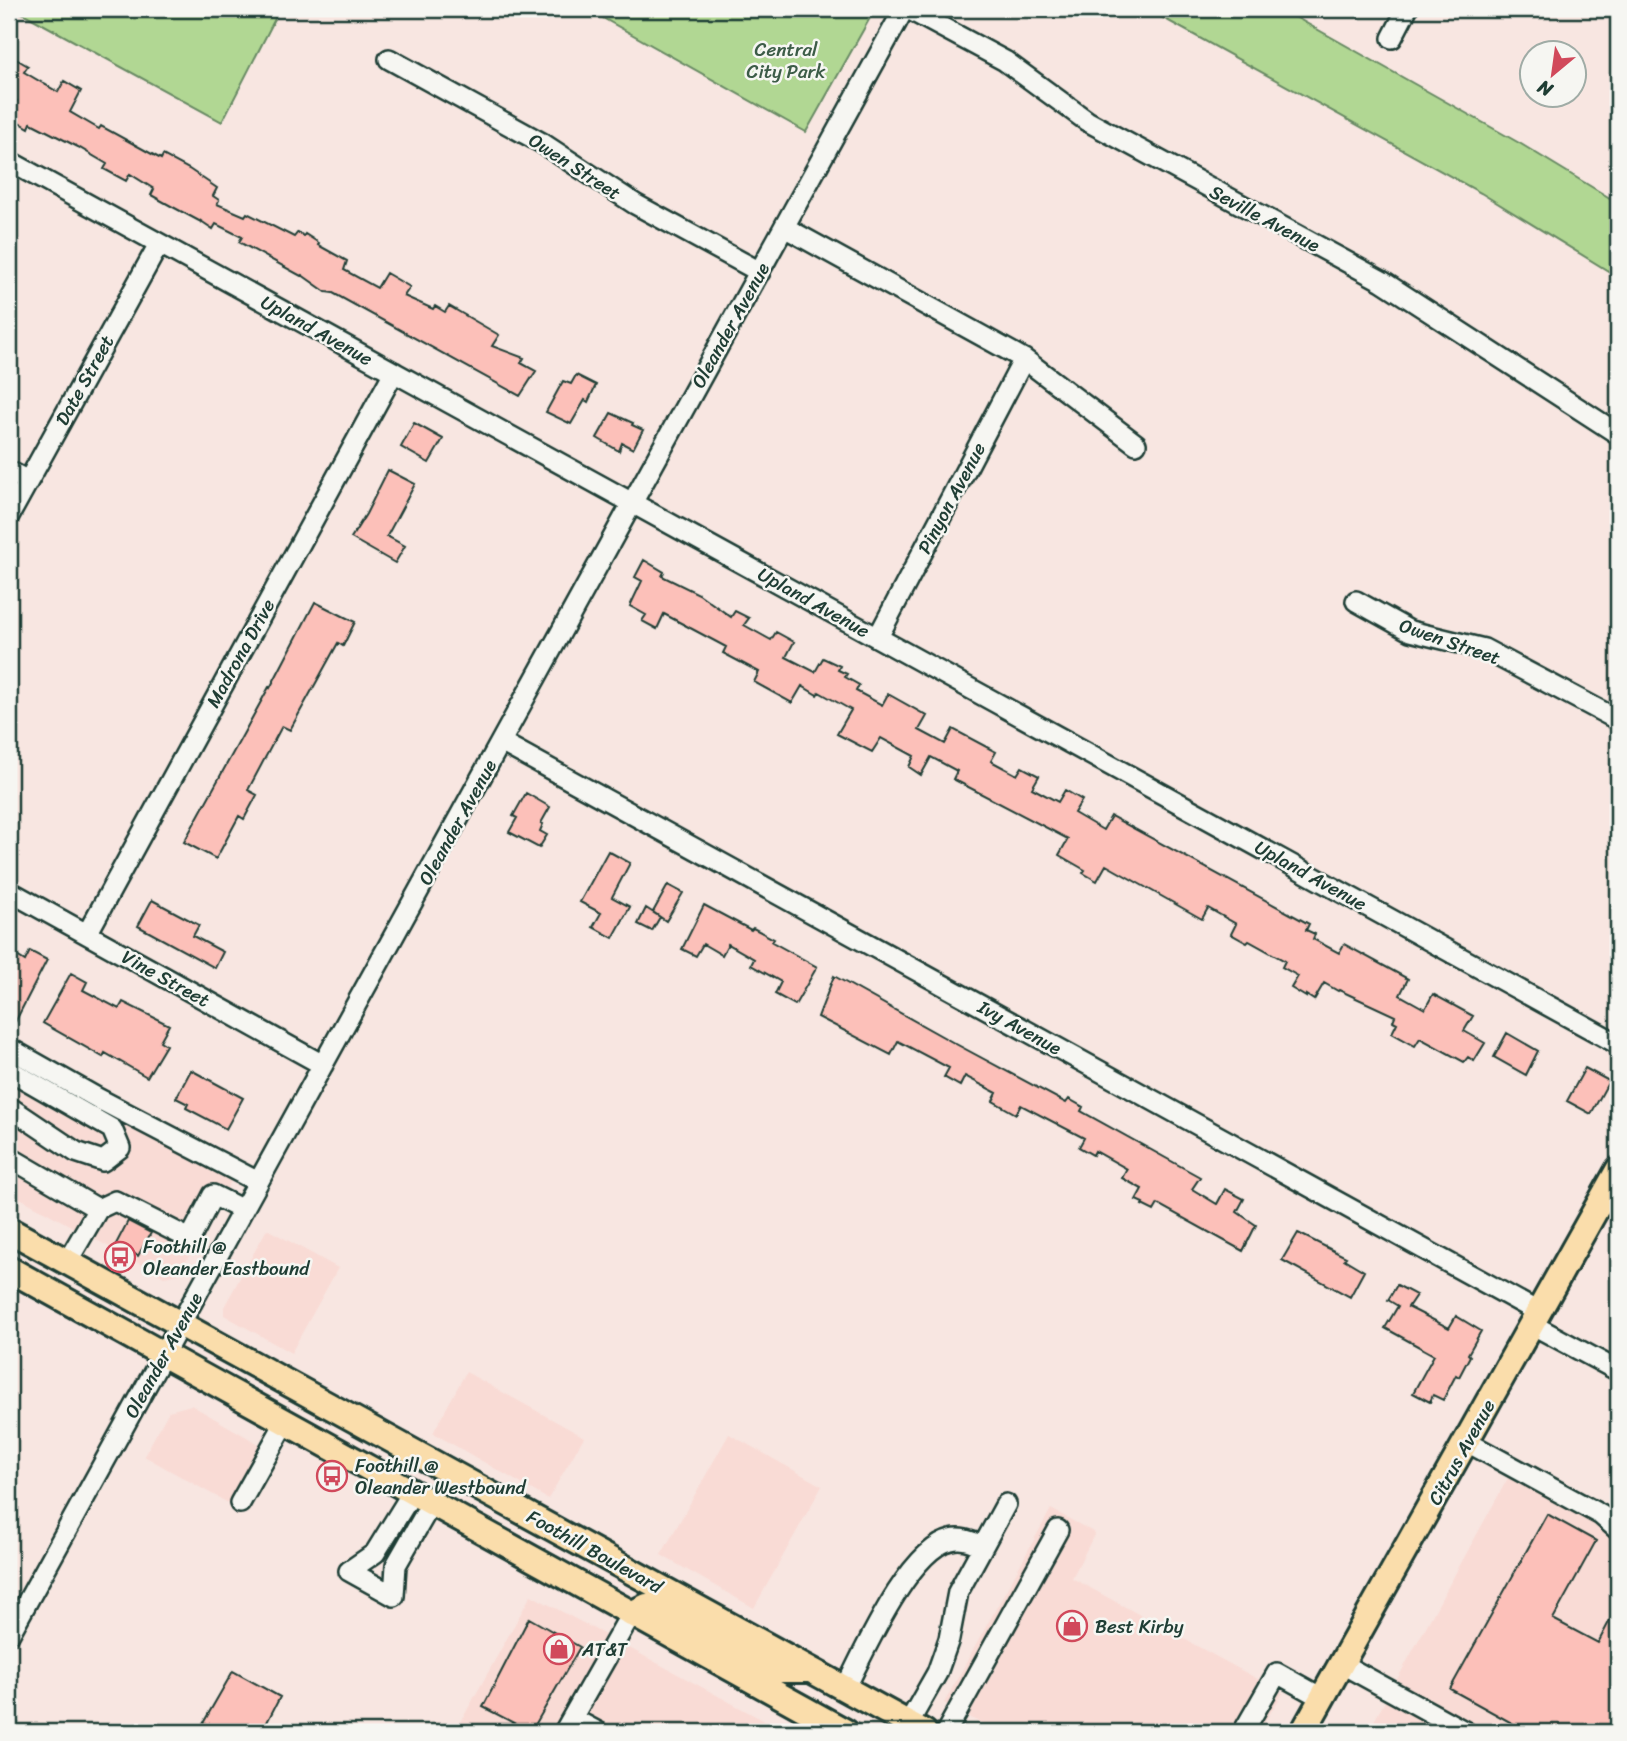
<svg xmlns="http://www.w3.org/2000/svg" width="1627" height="1741" font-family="Sriracha,sans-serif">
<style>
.built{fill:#f9dbd5}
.green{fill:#b1d793;stroke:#688a64;stroke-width:2}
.building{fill:#fcc0b9;stroke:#1f3d34;stroke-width:2}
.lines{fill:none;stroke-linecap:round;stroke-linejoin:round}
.minor-casing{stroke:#1f3d34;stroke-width:24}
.major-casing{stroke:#1f3d34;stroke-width:30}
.minor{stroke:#f6f6f2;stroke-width:19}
.major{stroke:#faddab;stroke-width:24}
.labels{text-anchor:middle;stroke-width:5;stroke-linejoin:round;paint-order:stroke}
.park-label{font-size:19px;fill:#3c5c47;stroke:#f6f6f2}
.street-label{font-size:19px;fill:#1f3d34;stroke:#f6f6f2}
.poi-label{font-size:19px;fill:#1f3d34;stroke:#f6f6f2;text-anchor:start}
</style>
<rect width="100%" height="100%" fill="#f8e6e1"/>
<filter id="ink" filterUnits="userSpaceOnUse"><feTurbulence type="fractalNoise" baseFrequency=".0143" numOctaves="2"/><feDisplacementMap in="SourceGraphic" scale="14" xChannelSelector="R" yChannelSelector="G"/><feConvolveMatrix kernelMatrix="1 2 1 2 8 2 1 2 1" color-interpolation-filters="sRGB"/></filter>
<g filter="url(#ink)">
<path class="built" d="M9,1037L240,1165L179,1274L164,1277L9,1192Z
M267,1229L338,1268L291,1353L224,1315V1307Z
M466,1372L584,1437L548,1499L433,1433Z
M191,1405L278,1455L246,1513L144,1456L169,1411Z
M729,1434L822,1486L754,1608L661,1555Z
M1519,1458L1618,1513V1732H1368Z
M1051,1509L1095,1533L1072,1578L1283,1693L1258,1732H997L944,1703Z
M531,1595L785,1732H455Z"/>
<path class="green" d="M15,9H280L222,122Z
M587,9H875L806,132Z
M1147,9H1281L1521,144L1618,203V277L1481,193Z"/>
<path class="building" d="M16,59L28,66L24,72L58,92L64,81L81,91L70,112L99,129L101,126L161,159L163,155L189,169L217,188L213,196L219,200L217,204L245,216L247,213L294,237L298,232L304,236L305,234L319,243L318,245L347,261L344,270L377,288L386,273L410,287L404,296L433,309L435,306L445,312L449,306L499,335L492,346L524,358L521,363L536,371L520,396L333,293L326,292L302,275L301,276L239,242L242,237L216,224L213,229L201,221V222L171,206L151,195L154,189L130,174L126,181L104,169L107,164L78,147L31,123L29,128L9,116L17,101L10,96L9,98V60L14,62Z
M576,375L596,385L588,402L585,400L571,424L546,412L563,381L571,384Z
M611,413L633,423L632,425L643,430L633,449L622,443L619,451L597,438Z
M414,423L443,439L429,463L401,447Z
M388,470L415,484L387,536L405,546L395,563L351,538L366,514Z
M644,560L664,572L662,576L699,594L731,617L735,611L749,618L744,625L771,640L776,632L794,642L786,657L815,672L823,658L840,666L838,670L847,674L845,677L859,685L856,691L882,705L888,694L927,716L919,730L945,744L953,729L996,752L991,761L1017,775L1022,767L1039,776L1032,788L1058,802L1065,790L1082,800L1074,813L1103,830L1111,816L1309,924L1306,930L1315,934L1313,939L1339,953L1344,944L1408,979L1400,995L1425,1009L1433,994L1473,1016L1464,1031L1485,1043L1474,1061L1468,1057L1464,1062L1420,1038L1415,1046L1392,1033L1397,1023L1393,1021L1395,1016L1339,990L1338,991L1324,983L1314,1000L1306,995V997L1291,988L1298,976L1282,967L1285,961L1249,941L1247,943L1231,934L1236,924L1208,908L1202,919L1106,865L1097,881L1083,873L1085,870L1059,855L1068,839L953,779L957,771L931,757L921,775L909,767L914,756L881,738L872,752L837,734L851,710L819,692L817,695L802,686L792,703L754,682L759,672L723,653L726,647L664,614L657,629L642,621L646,615L630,606L642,581L635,577Z
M315,602L355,622L343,646L338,643L290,730L282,726L248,790L257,795L244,819L239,816L216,859L184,842L269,687L270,688Z
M526,793L550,807L541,823L543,824L540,831L547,835L539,848L509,832L517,818L513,816Z
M608,851L630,863L612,897L630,907L613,938L593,927L601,913L580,902Z
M668,885L683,893L666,921L653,912Z
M152,900L199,925L193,936L223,952L215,968L138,926Z
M704,905L751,930L753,928L774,939L772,942L817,967L795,1005L775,994L781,982L751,965L754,959L728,944L722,955L703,944L696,956L682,949Z
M646,908L660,917L652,931L638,924Z
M9,951L25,961L30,951L47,960L9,1034Z
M71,973L87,982L83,990L119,1009L123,1002L169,1025L160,1041L166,1045L147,1077L105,1053L103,1057L43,1023Z
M834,976L954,1043L1066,1103L1069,1099L1083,1107L1081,1111L1200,1177L1192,1189L1217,1204L1225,1189L1244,1199L1237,1212L1256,1225L1243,1251L1158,1204L1154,1211L1142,1205L1143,1203L1136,1200L1142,1189L1122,1178L1127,1169L1095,1151L1093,1155L1079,1147L1084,1138L1021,1105L1016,1114L993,1101L997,1093L965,1076L960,1086L944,1077L949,1068L898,1041L891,1055L818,1017Z
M1507,1033L1538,1051L1526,1075L1494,1057Z
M1585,1068L1609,1081L1591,1114L1567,1101Z
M191,1070L243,1098L226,1129L186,1108L188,1104L176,1098Z
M128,1221L151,1233L138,1256L116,1244Z
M1298,1233L1346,1257L1344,1259L1364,1271L1350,1297L1282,1260Z
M1397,1285L1416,1295L1408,1307L1449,1328L1456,1316L1481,1331L1468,1354L1470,1356L1459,1377L1456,1375L1443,1400L1433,1395L1430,1402L1413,1393L1434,1355L1385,1328L1398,1306L1388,1300Z
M1547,1514L1596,1541L1553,1619L1598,1643L1618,1605V1732H1528L1450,1689Z
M529,1618L580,1647L531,1732L483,1707Z
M233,1671L280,1697L262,1732H204L207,1728L202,1725Z"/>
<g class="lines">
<g class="minor-casing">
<path id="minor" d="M908,9L1005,61L1087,121L1382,281L1618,434
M1392,38L1407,9
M389,59L542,143L635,204L760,272
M9,161L1618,1044
M784,227L1024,359L1136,444
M9,471L28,481
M9,516L159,244
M1356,601L1410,631L1484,649L1618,720
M878,637L1024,359
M501,742L1540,1313
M9,891L323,1065
M87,934L394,372
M9,1048L99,1099L258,1182
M9,1070L112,1129L120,1148L103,1161L76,1152L9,1107
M9,1157L98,1209
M67,1262L98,1209L115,1201L190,1239L213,1195L243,1210
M1533,1325L1618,1371
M1467,1442L1601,1515L1618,1530
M412,1493L375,1553L349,1571L394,1596L396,1565L431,1504
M240,1503L285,1423
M9,1635L904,9
M1342,1664L1466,1732
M845,1689C864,1652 909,1549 951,1540C963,1537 972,1542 983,1546
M572,1718L598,1732
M908,1724L937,1673L949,1639L958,1592L1006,1504
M564,1732L631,1614
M946,1732L1058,1530
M1243,1732L1277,1673L1322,1698"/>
</g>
<g class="major-casing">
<path id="major" d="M9,1230L924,1732
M9,1269L846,1732
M631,1614L647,1606L660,1610L679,1618L775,1670H809
M1303,1732L1618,1170"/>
</g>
<use href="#minor" class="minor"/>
<use href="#major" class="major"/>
</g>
</g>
<defs>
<g id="bus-ring" transform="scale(1.575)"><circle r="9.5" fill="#f6f6f2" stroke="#d1495b" stroke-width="1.5"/><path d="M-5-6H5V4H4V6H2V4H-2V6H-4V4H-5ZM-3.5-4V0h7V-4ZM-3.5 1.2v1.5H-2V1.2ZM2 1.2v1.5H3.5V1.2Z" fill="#d1495b"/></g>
<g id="shop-ring" transform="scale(1.575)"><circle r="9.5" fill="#f6f6f2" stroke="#d1495b" stroke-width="1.5"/><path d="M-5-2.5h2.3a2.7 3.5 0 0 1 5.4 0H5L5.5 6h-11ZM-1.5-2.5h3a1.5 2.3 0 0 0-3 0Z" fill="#d1495b"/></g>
</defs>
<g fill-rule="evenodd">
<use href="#bus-ring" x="120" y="1257"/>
<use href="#bus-ring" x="332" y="1476"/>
<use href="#shop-ring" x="1072" y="1626"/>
<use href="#shop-ring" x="559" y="1649"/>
</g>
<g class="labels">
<g class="park-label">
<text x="786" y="56">Central<tspan x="786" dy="22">City Park</tspan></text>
</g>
<g class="street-label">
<text transform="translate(575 166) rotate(33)" y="7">Owen Street</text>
<text transform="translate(1265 218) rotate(28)" y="7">Seville Avenue</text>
<text transform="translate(730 325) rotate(-61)" y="7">Oleander Avenue</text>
<text transform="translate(317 330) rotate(29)" y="7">Upland Avenue</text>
<text transform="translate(84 380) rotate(-61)" y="7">Date Street</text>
<text transform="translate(951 498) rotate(-62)" y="7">Pinyon Avenue</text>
<text transform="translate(814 602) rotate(29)" y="7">Upland Avenue</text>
<text transform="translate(1450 641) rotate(19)" y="7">Owen Street</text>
<text transform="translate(240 653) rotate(-61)" y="7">Madrona Drive</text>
<text transform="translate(457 822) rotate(-61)" y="7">Oleander Avenue</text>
<text transform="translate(1311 875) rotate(29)" y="7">Upland Avenue</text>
<text transform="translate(166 978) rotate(29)" y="7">Vine Street</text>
<text transform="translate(1020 1027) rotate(29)" y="7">Ivy Avenue</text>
<text transform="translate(163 1355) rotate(-61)" y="7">Oleander Avenue</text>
<text transform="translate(1461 1452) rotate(-61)" y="7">Citrus Avenue</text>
<text transform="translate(595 1551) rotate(29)" y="7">Foothill Boulevard</text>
</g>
<g class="poi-label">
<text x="143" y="1253">Foothill @<tspan x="143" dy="22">Oleander Eastbound</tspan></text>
<text x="355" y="1472">Foothill @<tspan x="355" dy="22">Oleander Westbound</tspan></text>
<text x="1095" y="1633">Best Kirby</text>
<text x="582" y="1656">AT&amp;T</text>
</g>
</g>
<rect width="1627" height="1741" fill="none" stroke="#f6f6f2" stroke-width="35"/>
<rect x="18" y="18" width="1592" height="1706" fill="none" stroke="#1f3d34" stroke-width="2.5" filter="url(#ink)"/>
<g transform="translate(1553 74) rotate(209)"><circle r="33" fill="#f6f6f2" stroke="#a0aca6" stroke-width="2"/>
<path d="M0-5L12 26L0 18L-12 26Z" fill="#d1495b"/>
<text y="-10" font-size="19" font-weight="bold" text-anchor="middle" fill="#1f3d34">N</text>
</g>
</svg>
